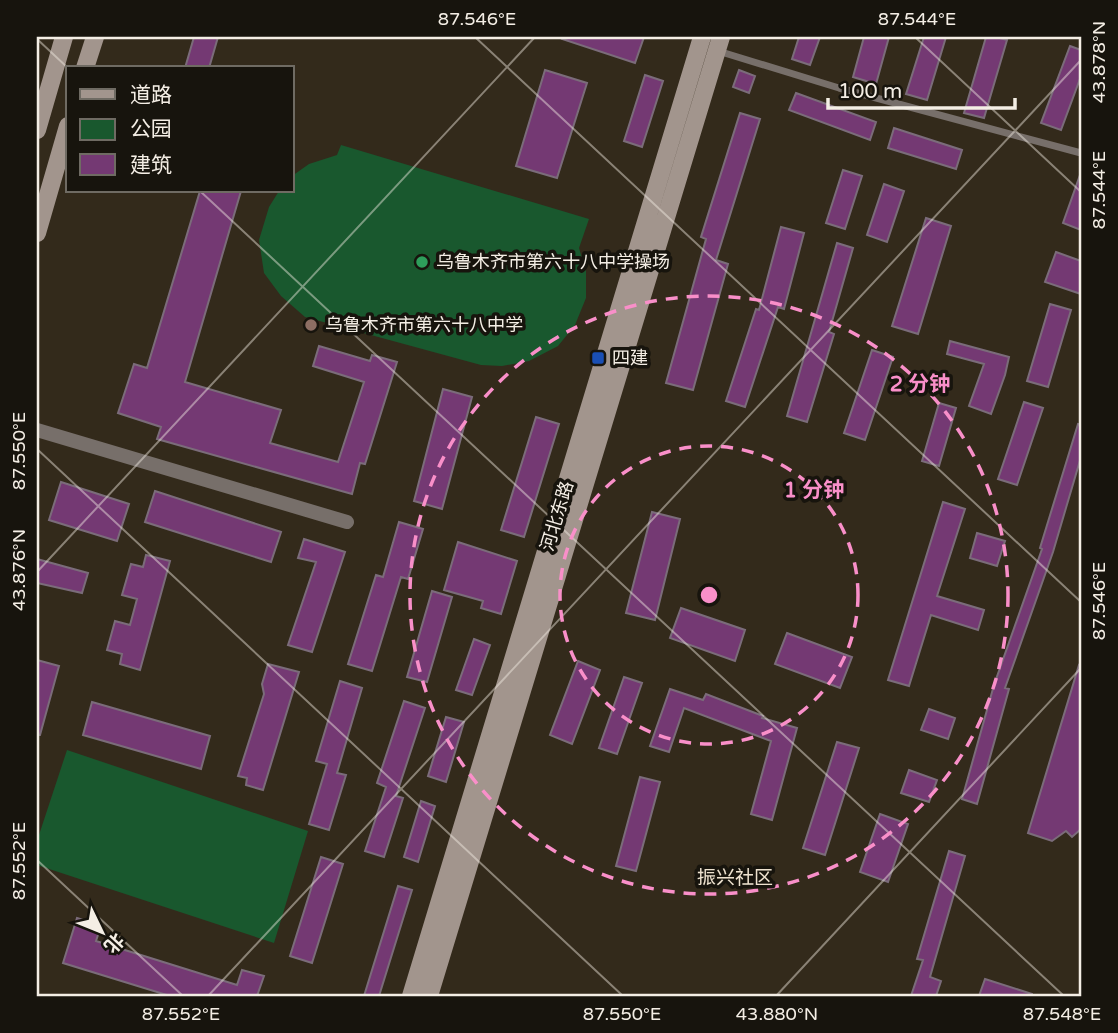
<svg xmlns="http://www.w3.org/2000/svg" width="1118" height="1033" font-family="'Varela Round','Noto Sans SC',sans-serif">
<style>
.green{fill:#19582e}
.building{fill:#743973;stroke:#7b6c7a;stroke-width:2}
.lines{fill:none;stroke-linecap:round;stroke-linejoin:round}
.service{stroke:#776f6a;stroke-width:7}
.minor{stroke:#776f6a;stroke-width:14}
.secondary{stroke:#a2958d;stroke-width:18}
.ticks{fill:none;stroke:#f4eee5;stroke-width:2;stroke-opacity:0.45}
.ring{fill:none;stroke:#f98fc9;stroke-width:3.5;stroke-dasharray:12 9}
.leisure-dot{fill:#2e9e5b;stroke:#17140d;stroke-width:2.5}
.education-dot{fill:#8d6e63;stroke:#17140d;stroke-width:2.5}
.transit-dot{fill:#1a4fb4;stroke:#17140d;stroke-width:2.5}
.labels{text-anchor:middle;stroke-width:7;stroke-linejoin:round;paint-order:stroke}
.poi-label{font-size:18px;fill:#f4eee5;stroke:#17140d;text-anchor:start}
.street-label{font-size:18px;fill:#f4eee5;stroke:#17140d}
.neighbourhood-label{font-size:19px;fill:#eee2cf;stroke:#17140d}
.centre{fill:#f98fc9;stroke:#17140d;stroke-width:3.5}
.ring-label{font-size:21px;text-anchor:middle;font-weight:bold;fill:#f98fc9;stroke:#17140d;stroke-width:7;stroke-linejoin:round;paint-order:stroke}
.neatline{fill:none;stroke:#f4eee5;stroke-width:2.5}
.ticks-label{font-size:18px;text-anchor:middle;fill:#f4eee5}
</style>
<rect width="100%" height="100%" fill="#332a1b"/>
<path class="green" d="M341,145L589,219L579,248L586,271V298L575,325L558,346L529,361L502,366L481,365L305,317L281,296L264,273L259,240L269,207L279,191H292V176L309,164L337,155Z
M67,750L308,831L274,943L37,865V841Z"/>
<path class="building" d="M194,37H218L209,68H185Z
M563,37H644L635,63L562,39Z
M799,37H820L810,65L792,59Z
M864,37H889L876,84L853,77Z
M924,37H946L927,100L906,94Z
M986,37H996L1007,40L984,118L964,113Z
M1070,46L1081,50V76L1061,130L1041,123Z
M545,70L587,83L557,178L516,166Z
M739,70L755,76L749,93L733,87Z
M645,75L663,81L642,147L624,141Z
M796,93L876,122L870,140L789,110Z
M740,113L760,119L716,260L728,264L693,390L666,383L706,239L701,237Z
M894,128L962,150L956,169L888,148Z
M843,170L862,176L845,229L826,223Z
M1080,175H1081V230L1063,223Z
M884,184L904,191L887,242L867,235Z
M200,191H241L185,382L281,410L270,443L338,462L364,382L313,366L319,346L370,361L372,355L397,362L365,464L360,463L352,494L157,439L161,427L118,413L134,364L147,368Z
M926,218L951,226L918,334L892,326Z
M781,227L804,233L784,309L778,307L745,407L726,401L756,309L759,310Z
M837,243L853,248L829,332L834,334L807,422L787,416Z
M1056,252L1081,261V294L1045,282Z
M1050,304L1071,310L1048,387L1027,381Z
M950,341L1009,357L1005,375L991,414L969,406L984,364L947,354Z
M872,350L893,357L865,440L844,433Z
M443,389L472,397L442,509L414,501Z
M1024,402L1043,408L1017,485L998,479Z
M939,403L956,408L939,466L922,461Z
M536,417L559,424L524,537L501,530Z
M1078,424L1081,425V457L1053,552L1005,688L1009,689L977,804L962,799L994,685L1042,549L1040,548Z
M61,482L129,504L117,541L49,520Z
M155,491L281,532L271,562L145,522Z
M943,502L965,509L937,596L984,610L978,630L931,615L909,686L888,680Z
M652,512L680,519L655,620L626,613Z
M399,522L423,529L408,579L401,577L372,671L348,664L376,575L383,577Z
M977,533L1005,541L997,566L970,558Z
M304,539L345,552L312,652L288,645L316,562L298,558Z
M458,542L517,561L501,614L481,608L483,601L444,590Z
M146,555L170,561L140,670L120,664L122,654L107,650L115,621L130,625L137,599L122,595L131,564L143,567Z
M37,559L88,573L82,593L37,583Z
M432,591L452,597L427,682L407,677Z
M681,608L745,630L735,661L670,638Z
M787,633L852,657L840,688L775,664Z
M474,639L490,645L472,695L456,690Z
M37,660L59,666L40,735H37Z
M578,661L600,670L572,744L550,735Z
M268,664L299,672L263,790L246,785L247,778L238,776L264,694L262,684Z
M1079,665L1081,666V829L1072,837L1066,831L1052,841L1028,833Z
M624,677L642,683L617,754L599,748Z
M340,681L362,688L337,773L346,775L329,830L309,824L327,764L316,761Z
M670,689L703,700L706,694L763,716L762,718L797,728L772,820L751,814L771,741L684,708L669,752L650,746Z
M404,701L425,708L396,796L403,798L384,857L365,851L386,787L377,783Z
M92,702L210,736L201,769L83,735Z
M929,709L955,718L948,739L921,730Z
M446,717L464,722L446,782L428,776Z
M837,742L859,748L825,855L803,848Z
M909,770L937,780L929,802L901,793Z
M640,777L660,782L636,871L616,866Z
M421,801L435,806L418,862L404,857Z
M880,814L908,824L888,882L860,872Z
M949,851L965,856L930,977L941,981L936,996H911L923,960L917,959Z
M321,857L343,864L312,963L290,956Z
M398,886L412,890L379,996H364Z
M77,918L101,926L96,941L237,985L242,970L264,976L257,996H170L63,963Z
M985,979L1032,994V996H979Z"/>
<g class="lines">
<path class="service" d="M718,51L839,88L1081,153"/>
<path class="minor" d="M37,430L347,522"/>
<path class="secondary" d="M85,68L95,37
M37,130L64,37
M37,233L68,126
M411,996L702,37
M429,996L721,37"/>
</g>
<path class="ticks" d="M475,37L1081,602M915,37L1081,192M37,39L68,68M200,191L1064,996M37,449L623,996M37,572L535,37M37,860L183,996M208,996L1081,60M776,996L1081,668"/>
<g class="ring">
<circle cx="709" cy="595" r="149"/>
<circle cx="709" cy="595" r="299"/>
</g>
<circle class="leisure-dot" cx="422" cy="262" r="7"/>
<circle class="education-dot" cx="311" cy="325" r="7"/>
<rect class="transit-dot" x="591" y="351" width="14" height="14" rx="3.5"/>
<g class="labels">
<g class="poi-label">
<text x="436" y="268">乌鲁木齐市第六十八中学操场</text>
<text x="325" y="331">乌鲁木齐市第六十八中学</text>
<text x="612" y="364">四建</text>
</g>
<g class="street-label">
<text transform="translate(557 516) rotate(-73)" y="6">河北东路</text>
</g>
<g class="neighbourhood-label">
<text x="735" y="884">振兴社区</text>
</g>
</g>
<circle cx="709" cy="595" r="10" class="centre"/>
<g class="ring-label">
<text x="920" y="391">2 分钟</text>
<text x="814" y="497">1 分钟</text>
</g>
<rect width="1118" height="1033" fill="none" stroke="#17140d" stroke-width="77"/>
<rect x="66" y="66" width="228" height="126" fill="#17140d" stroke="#6f6b63" stroke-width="2"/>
<rect x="80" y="89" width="35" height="10" fill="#a2958d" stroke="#6f6b63" stroke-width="2"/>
<text x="130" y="102" font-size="21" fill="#f4eee5">道路</text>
<rect x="80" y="119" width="35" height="21" fill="#19582e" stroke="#6f6b63" stroke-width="2"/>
<text x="130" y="136" font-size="21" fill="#f4eee5">公园</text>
<rect x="80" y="154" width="35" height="21" fill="#743973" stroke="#6f6b63" stroke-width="2"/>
<text x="130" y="172" font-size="21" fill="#f4eee5">建筑</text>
<g transform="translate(102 932) rotate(133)" stroke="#17140d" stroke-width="5" paint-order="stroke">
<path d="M0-5L12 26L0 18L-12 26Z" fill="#f4eee5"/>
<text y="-10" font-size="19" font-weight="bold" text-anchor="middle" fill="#f4eee5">北</text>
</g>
<path d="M828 98v10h187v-10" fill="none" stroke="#f4eee5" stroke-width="3.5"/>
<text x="838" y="98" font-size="21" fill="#f4eee5" stroke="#17140d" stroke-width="5" paint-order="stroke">100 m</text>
<rect x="38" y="38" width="1042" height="957" class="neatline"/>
<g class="ticks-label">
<text x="477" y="25">87.546°E</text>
<text x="917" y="25">87.544°E</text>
<text transform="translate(1099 62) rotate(-90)" y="6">43.878°N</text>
<text transform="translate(1099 190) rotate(-90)" y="6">87.544°E</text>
<text transform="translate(19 451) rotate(-90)" y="6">87.550°E</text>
<text transform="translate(19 570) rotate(-90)" y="6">43.876°N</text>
<text transform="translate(1099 601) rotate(-90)" y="6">87.546°E</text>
<text transform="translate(19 861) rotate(-90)" y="6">87.552°E</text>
<text x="181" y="1020">87.552°E</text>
<text x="622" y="1020">87.550°E</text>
<text x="777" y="1020">43.880°N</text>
<text x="1062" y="1020">87.548°E</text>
</g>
</svg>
